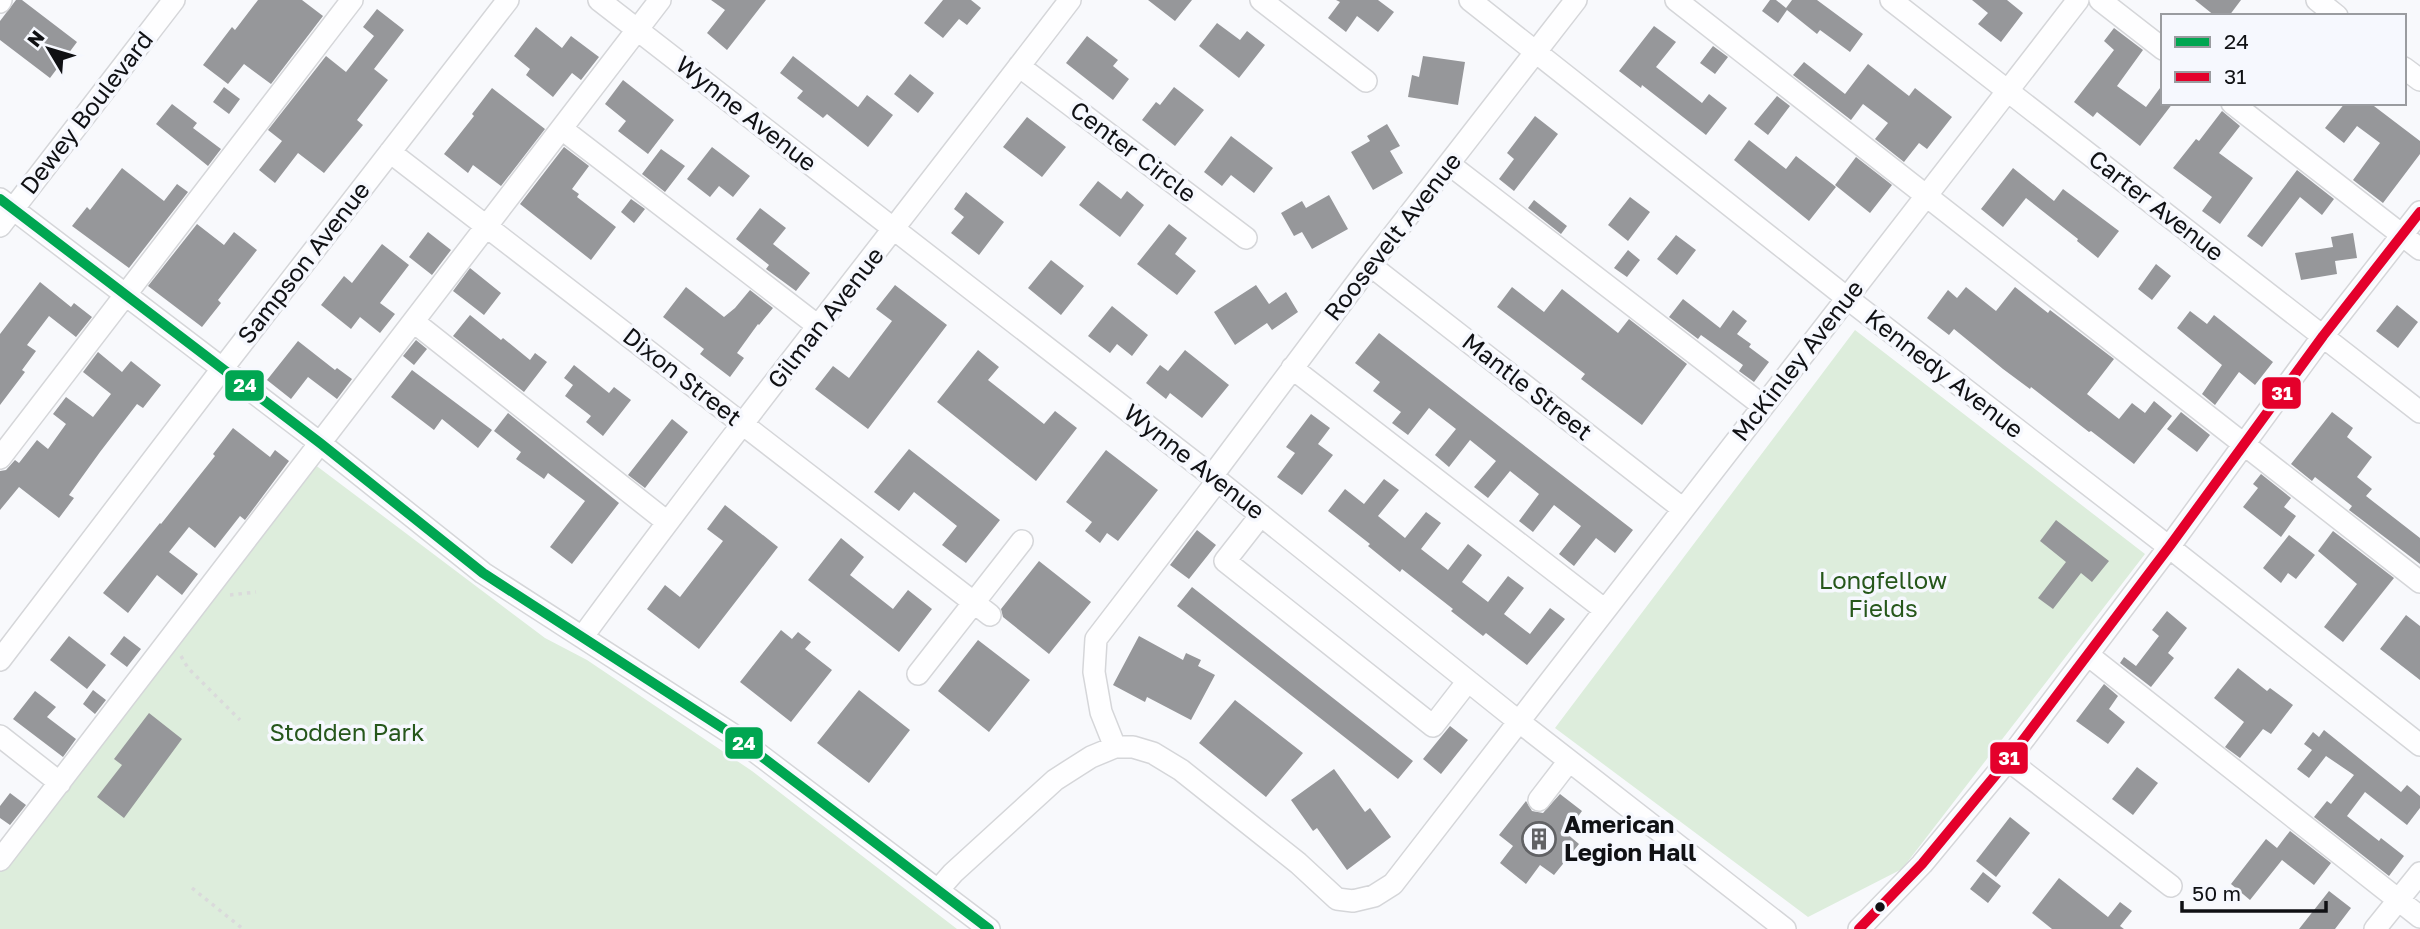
<svg xmlns="http://www.w3.org/2000/svg" width="2420" height="929" font-family="'Golos Text',sans-serif">
<style>
.green{fill:#ddeddc}
.building{fill:#96979a}
.lines{fill:none;stroke-linecap:round;stroke-linejoin:round}
.minor-casing{stroke:#d5d6d9;stroke-width:24}
.path{stroke:#dadadb;stroke-width:3.5;stroke-dasharray:3.5 5;stroke-linecap:butt}
.minor{stroke:#fefeff;stroke-width:21}
.bus-1-casing{stroke:#f6f8fe;stroke-width:16}
.bus-2-casing{stroke:#f6f8fe;stroke-width:16}
.bus-1{stroke:#00a651;stroke-width:10}
.bus-2{stroke:#e4002b;stroke-width:10}
.bus-dot{fill:#101114;stroke:#f6f8fe;stroke-width:2.5}
.labels{text-anchor:middle;stroke-width:7;stroke-linejoin:round;paint-order:stroke}
.street-label{font-size:24px;fill:#101114;stroke:#f6f8fe}
.park-label{font-size:24px;fill:#26571b;stroke:#f6f8fe}
.poi-label{font-size:24px;font-weight:bold;fill:#101114;stroke:#f6f8fe;text-anchor:start}
.line-badge{stroke:#f6f8fe;stroke-width:2.5}
.badge-label{font-size:19px;text-anchor:middle;font-weight:bold;fill:#fff}
</style>
<rect width="100%" height="100%" fill="#f8f9fc"/>
<path class="green" d="M1855,330L2145,554L1902,869L1808,917L1555,728Z
M310,461L545,638L587,660L752,771L957,929H0V869Z"/>
<path class="building" d="M16,0H22L77,42L50,78L0,40V21Z
M258,0H302L323,16L271,84L244,64L228,84L203,65L232,27L235,30Z
M711,0H766L727,50L707,33L725,10Z
M943,0H971L981,8L967,25L959,19L943,38L924,23Z
M1148,0H1192L1175,21Z
M1336,0H1378L1394,12L1378,32L1357,16L1346,32L1328,18L1340,2Z
M1770,0H1776L1786,8L1792,0H1817L1863,34L1850,52L1820,30L1817,34L1787,10L1778,23L1762,11Z
M1972,0H2007L2023,13L2001,42L1978,24L1988,13Z
M2195,0H2241L2229,16H2215Z
M377,9L404,30L374,69L388,80L357,120L363,125L324,173L298,153L275,183L259,170L282,141L268,130L326,56L346,72L374,36L363,27Z
M1217,23L1240,40L1247,31L1265,45L1239,78L1199,46Z
M1654,26L1676,42L1656,67L1702,103L1709,94L1727,108L1706,135L1642,85L1641,88L1619,71Z
M536,27L562,48L571,36L599,57L581,80L572,73L553,97L526,75L530,69L514,56Z
M2114,28L2143,50L2117,86L2146,107L2163,84V103H2173L2140,146L2097,112L2093,117L2074,102L2114,50L2104,41Z
M1087,36L1118,60L1113,66L1129,79L1113,100L1066,63Z
M1713,46L1728,57L1715,74L1700,63Z
M793,56L858,107L867,95L893,115L868,147L827,114L823,118L797,98L803,91L780,73Z
M1423,56L1465,62L1458,105L1408,97L1412,75L1419,77Z
M1804,62L1845,94L1868,64L1909,96L1915,88L1952,117L1927,149L1919,143L1904,162L1875,139L1888,123L1863,104L1851,120L1793,75Z
M910,74L934,93L918,113L894,94Z
M623,80L674,120L648,154L618,131L626,121L605,104Z
M224,87L240,99L229,114L213,102Z
M1174,87L1204,110L1175,146L1142,120L1156,102L1160,105Z
M492,88L545,129L501,186L473,165L468,173L444,154L474,116L472,114Z
M1777,96L1790,106L1768,135L1754,124Z
M2345,103H2370L2420,141V154L2383,203L2353,180L2380,143L2357,126L2344,143L2325,128Z
M172,104L197,123L193,128L221,149L208,166L156,124Z
M2222,111L2240,126L2219,153L2253,178L2220,224L2202,211L2212,197L2173,168L2196,139L2199,141Z
M1535,116L1558,134L1514,191L1499,179L1514,159L1507,153Z
M1027,117L1066,147L1042,177L1003,147Z
M1387,124L1400,146L1390,151L1403,173L1373,190L1351,152L1370,141L1367,136Z
M1231,136L1273,168L1254,193L1231,175L1222,186L1204,172Z
M1749,140L1786,169L1796,156L1836,187L1809,221L1734,160Z
M564,147L589,166L572,189L579,194L577,197L616,227L591,260L520,204Z
M712,147L750,176L733,197L719,186L710,197L687,179Z
M661,149L685,166L665,192L642,174Z
M1856,157L1892,185L1870,213L1835,185Z
M122,168L164,201L177,184L188,192L129,268L72,226L87,207L90,210Z
M2013,168L2054,201L2063,189L2119,231L2098,258L2077,241L2078,239L2026,198L2003,227L1981,209Z
M2297,170L2334,199L2322,215L2300,197L2262,247L2247,236Z
M1098,181L1121,199L1127,191L1144,205L1120,237L1079,205Z
M966,192L1004,222L979,255L951,233L964,217L954,209Z
M1329,195L1348,229L1312,249L1302,232L1294,236L1281,213L1302,201L1306,208Z
M1630,197L1650,212L1628,241L1608,225Z
M631,199L645,209L634,223L621,212Z
M1534,200L1567,226L1561,234L1528,208Z
M760,208L786,228L773,244L810,273L796,291L766,269L769,265L736,239Z
M197,224L224,245L234,232L257,250L218,300L221,303L202,327L148,286Z
M1169,224L1187,238L1175,254L1196,271L1177,295L1137,264Z
M428,232L451,250L432,275L409,257Z
M2353,233L2357,258L2335,261L2337,274L2301,280L2295,253L2333,247L2331,237Z
M1676,235L1696,250L1677,275L1657,259Z
M382,244L409,265L380,303L395,314L380,333L360,317L351,329L321,305L344,276L352,283Z
M1628,250L1640,260L1627,277L1614,268Z
M1051,260L1084,286L1061,315L1028,288Z
M2156,264L2171,276L2152,300L2138,289Z
M470,268L501,293L484,315L453,291Z
M40,282L71,307L74,303L92,317L76,337L49,316L27,345L36,351L22,370L25,372L0,405V334Z
M895,285L947,325L868,429L815,389L833,366L849,378L892,321L876,309Z
M1256,285L1269,304L1286,292L1298,312L1272,330L1267,323L1235,345L1214,312Z
M686,287L724,317L735,308L750,290L773,308L759,325L758,324L737,353L744,358L730,377L700,354L704,349L663,317Z
M1512,287L1544,312L1562,289L1618,333L1629,319L1687,364L1642,425L1581,379L1585,374L1497,307Z
M1966,287L1996,311L2015,287L2048,313L2050,310L2114,359L2087,394L2119,419L2132,403L2145,413L2154,401L2172,416L2134,464L2091,431L2089,432L2031,387L2030,389L2003,369L1954,329L1949,335L1927,318L1948,290L1957,298Z
M1683,299L1720,328L1733,310L1747,321L1737,334L1751,344L1749,347L1769,362L1754,382L1739,371L1743,365L1701,335L1698,339L1669,317Z
M2397,305L2418,322L2398,348L2376,331Z
M1112,306L1148,335L1132,356L1117,344L1110,353L1088,336Z
M2190,311L2207,324L2214,315L2273,362L2255,385L2239,372L2215,405L2202,394L2222,365L2177,328Z
M470,315L501,340L503,338L530,360L535,353L547,362L524,392L453,336Z
M1379,333L1633,530L1615,553L1596,538L1574,566L1559,554L1581,526L1554,505L1533,532L1519,521L1539,494L1510,471L1488,498L1474,487L1496,461L1470,440L1449,467L1435,455L1456,429L1429,408L1408,435L1392,423L1401,412L1373,391L1380,382L1355,363Z
M416,340L427,349L414,365L403,356Z
M298,341L335,370L337,368L352,379L337,399L308,377L291,399L267,380Z
M978,350L999,367L988,380L1044,424L1055,411L1077,428L1036,481L937,402Z
M1185,350L1229,385L1202,418L1170,393L1166,399L1146,383L1160,365L1168,371Z
M98,352L122,372L131,361L161,385L143,408L137,404L100,452L69,495L74,498L59,518L19,487L0,510V471L6,470L15,460L19,463L37,440L48,449L66,424L53,414L66,397L93,417L111,394L83,372Z
M574,365L609,393L614,387L631,400L603,436L586,422L591,416L565,396L573,385L564,378Z
M412,370L492,430L478,448L442,419L434,430L391,397Z
M2181,412L2210,435L2197,452L2167,429Z
M2332,412L2353,428L2347,437L2372,457L2357,477L2372,489L2366,496L2420,538V564L2349,510L2352,506L2315,477L2312,481L2291,464Z
M508,413L619,503L572,564L550,547L585,501L548,473L544,479L516,459L521,452L494,431Z
M1311,414L1330,428L1318,444L1333,455L1302,495L1277,477L1295,453L1286,447Z
M672,419L688,432L645,488L628,475Z
M233,428L270,457L275,450L289,461L245,520L240,516L215,548L189,527L169,552L198,574L182,595L157,575L128,613L103,593L160,523L161,524L215,456L213,454Z
M909,449L1000,520L966,563L942,545L957,526L914,492L899,511L874,492Z
M1106,450L1158,490L1118,541L1107,533L1100,543L1085,531L1092,522L1066,502Z
M2261,474L2291,498L2284,507L2296,516L2281,537L2243,507L2258,488L2253,484Z
M1384,479L1399,490L1378,516L1405,538L1426,512L1441,523L1421,549L1448,570L1468,544L1482,555L1462,582L1488,602L1508,576L1524,588L1504,614L1530,634L1550,608L1565,619L1527,665L1486,633L1483,636L1451,611L1453,609L1402,569L1400,572L1368,546L1370,544L1328,511L1345,489L1364,504Z
M725,505L778,547L699,649L647,609L665,585L680,597L723,541L707,529Z
M2056,520L2109,561L2092,582L2081,573L2053,609L2038,598L2066,562L2040,541Z
M1197,530L1216,545L1189,579L1170,565Z
M2333,531L2394,578L2343,642L2324,627L2357,584L2318,551Z
M2289,535L2315,555L2296,579L2288,573L2281,583L2263,568Z
M841,538L864,557L850,575L893,609L908,590L932,609L899,652L808,580Z
M1039,561L1091,602L1049,654L1003,617L1001,609Z
M1192,587L1413,761L1398,779L1177,606Z
M2167,611L2187,628L2168,653L2174,658L2151,687L2120,663L2124,657L2136,666L2159,636L2152,630Z
M2406,615L2420,626V680L2380,649Z
M781,630L792,639L798,632L811,642L805,649L832,670L791,722L740,682Z
M69,636L106,665L87,689L50,660Z
M124,636L141,649L127,667L110,654Z
M1139,636L1183,660L1186,653L1201,660L1198,666L1215,675L1191,720L1147,697L1145,702L1113,685Z
M978,640L1030,680L989,732L938,691Z
M2238,668L2267,691L2270,688L2293,705L2271,734L2263,729L2240,758L2225,747L2244,722L2214,698Z
M2104,684L2118,696L2109,709L2125,722L2108,744L2076,721Z
M93,690L106,700L95,714L83,704Z
M859,690L910,730L869,783L817,743Z
M35,691L56,707L47,717L76,739L63,757L13,719Z
M1235,700L1303,753L1266,797L1199,743Z
M149,713L182,739L124,818L97,797L122,765L114,759Z
M1450,726L1468,740L1441,774L1423,759Z
M2324,730L2401,792L2407,785L2420,796V808L2407,825L2365,792L2347,816L2379,841L2381,838L2404,856L2389,876L2314,817L2327,801L2331,804L2354,775L2326,756L2309,778L2297,769L2312,750L2304,744L2313,732L2319,737Z
M2137,767L2158,783L2133,815L2112,799Z
M1334,769L1365,812L1370,808L1391,837L1347,870L1317,828L1313,831L1291,800Z
M10,793L26,805L10,825L0,818V806Z
M1560,794L1582,811L1566,833L1579,844L1554,875L1540,865L1526,884L1500,863L1513,846L1499,835L1526,801L1532,811L1543,813Z
M2010,817L2030,833L1996,877L1976,861Z
M2290,831L2331,863L2314,885L2282,860L2250,900L2231,884L2266,839L2277,848Z
M1983,872L2001,886L1988,903L1970,889Z
M2059,878L2108,917L2120,902L2132,911L2120,926L2124,929H2052L2032,913Z
M2329,891L2351,908L2335,929H2299Z"/>
<g class="lines">
<g class="minor-casing">
<path id="minor" d="M599,0L1212,476L1508,713L1785,929
M1261,0L1366,81
M1470,0L1847,298L2169,547L2420,745
M1676,0L2420,582
M1891,0L2420,412
M2100,0L2163,49
M2317,0L2337,16
M0,2L1,0
M1019,66L1246,238
M2404,68L2420,80
M2232,103L2420,249
M562,129L818,326
M390,152L990,615
M1449,164L1763,406
M0,199L320,443L483,573L732,734L989,929
M0,226L174,0
M1370,265L1683,509
M414,322L667,522
M1292,368L1605,610
M0,458L352,0
M1212,476L1370,265L1576,0
M1218,480L1096,639L1094,672L1101,712L1115,747H1133L1153,753L1181,770L1298,863L1337,899L1353,901L1374,896L1393,884L2078,0
M1261,515L1225,561L1433,726L1468,681
M583,636C741,421 908,212 1070,0
M2088,655L2420,917
M0,660L222,369L508,0
M918,674L1022,541
M0,736L60,783
M2008,760L2171,886
M1539,800L1569,761
M0,860L660,0
M938,890L953,873L1055,780L1091,757L1115,747
M1859,929L1922,864L2008,760L2169,547L2323,336L2420,212
M2375,929L2420,873"/>
</g>
<path class="path" d="M230,595L256,592
M181,656L188,668L240,720
M192,888L243,929"/>
<use href="#minor" class="minor"/>
<g class="bus-1-casing">
<path id="bus-1" d="M0,199L320,443L483,573L732,734L989,929"/>
</g>
<g class="bus-2-casing">
<path id="bus-2" d="M1859,929L1922,864L2008,760L2169,547L2323,336L2420,212"/>
</g>
<use href="#bus-1" class="bus-1"/>
<use href="#bus-2" class="bus-2"/>
</g>
<defs>
<g id="building-ring" transform="scale(1.75)"><circle r="9.5" fill="#f6f8fe" stroke="#616265" stroke-width="1.5"/><path d="M-4-6H4V6H1V3H-1V6H-4ZM-2.5-4.3h1.7v1.8h-1.7ZM.8-4.3h1.7v1.8H.8ZM-2.5-1h1.7V.8h-1.7ZM.8-1h1.7V.8H.8Z" fill="#616265"/></g>
</defs>
<g fill-rule="evenodd">
<use href="#building-ring" x="1539" y="839"/>
</g>
<circle class="bus-dot" cx="1880" cy="907" r="6"/>
<g class="labels">
<g class="street-label">
<text transform="translate(87 113) rotate(-52)" y="8">Dewey Boulevard</text>
<text transform="translate(746 114) rotate(38)" y="8">Wynne Avenue</text>
<text transform="translate(1133 152) rotate(37)" y="8">Center Circle</text>
<text transform="translate(2156 206) rotate(38)" y="8">Carter Avenue</text>
<text transform="translate(1393 237) rotate(-52)" y="8">Roosevelt Avenue</text>
<text transform="translate(304 263) rotate(-52)" y="8">Sampson Avenue</text>
<text transform="translate(826 318) rotate(-52)" y="8">Gilman Avenue</text>
<text transform="translate(1798 361) rotate(-52)" y="8">McKinley Avenue</text>
<text transform="translate(1944 374) rotate(38)" y="8">Kennedy Avenue</text>
<text transform="translate(682 377) rotate(38)" y="8">Dixon Street</text>
<text transform="translate(1527 387) rotate(38)" y="8">Mantle Street</text>
<text transform="translate(1194 462) rotate(38)" y="8">Wynne Avenue</text>
</g>
<g class="park-label">
<text x="1883" y="589">Longfellow<tspan x="1883" dy="28">Fields</tspan></text>
<text x="347" y="741">Stodden Park</text>
</g>
<g class="poi-label">
<text x="1564" y="833">American<tspan x="1564" dy="28">Legion Hall</tspan></text>
</g>
</g>
<g class="line-badge">
<rect x="224" y="369" width="41" height="33" rx="7" fill="#00a651"/>
<rect x="2261" y="376" width="41" height="34" rx="7" fill="#e4002b"/>
<rect x="724" y="726" width="40" height="34" rx="7" fill="#00a651"/>
<rect x="1989" y="741" width="40" height="34" rx="7" fill="#e4002b"/>
</g>
<g class="badge-label">
<text x="245" y="392">24</text>
<text x="2282" y="400">31</text>
<text x="744" y="750">24</text>
<text x="2009" y="765">31</text>
</g>
<rect x="2161" y="14" width="245" height="91" fill="#f6f8fe" stroke="#9a9ca0" stroke-width="2"/>
<rect x="2175" y="37" width="35" height="10" fill="#00a651" stroke="#9a9ca0" stroke-width="2"/>
<text x="2224" y="49" font-size="21" fill="#101114">24</text>
<rect x="2175" y="72" width="35" height="10" fill="#e4002b" stroke="#9a9ca0" stroke-width="2"/>
<text x="2224" y="84" font-size="21" fill="#101114">31</text>
<g transform="translate(49 49) rotate(308)" stroke="#f6f8fe" stroke-width="5" paint-order="stroke">
<path d="M0-5L12 26L0 18L-12 26Z" fill="#101114"/>
<text y="-10" font-size="19" font-weight="bold" text-anchor="middle" fill="#101114">N</text>
</g>
<path d="M2182 901v10h144v-10" fill="none" stroke="#101114" stroke-width="3.5"/>
<text x="2192" y="901" font-size="21" fill="#101114" stroke="#f6f8fe" stroke-width="5" paint-order="stroke">50 m</text>
</svg>
